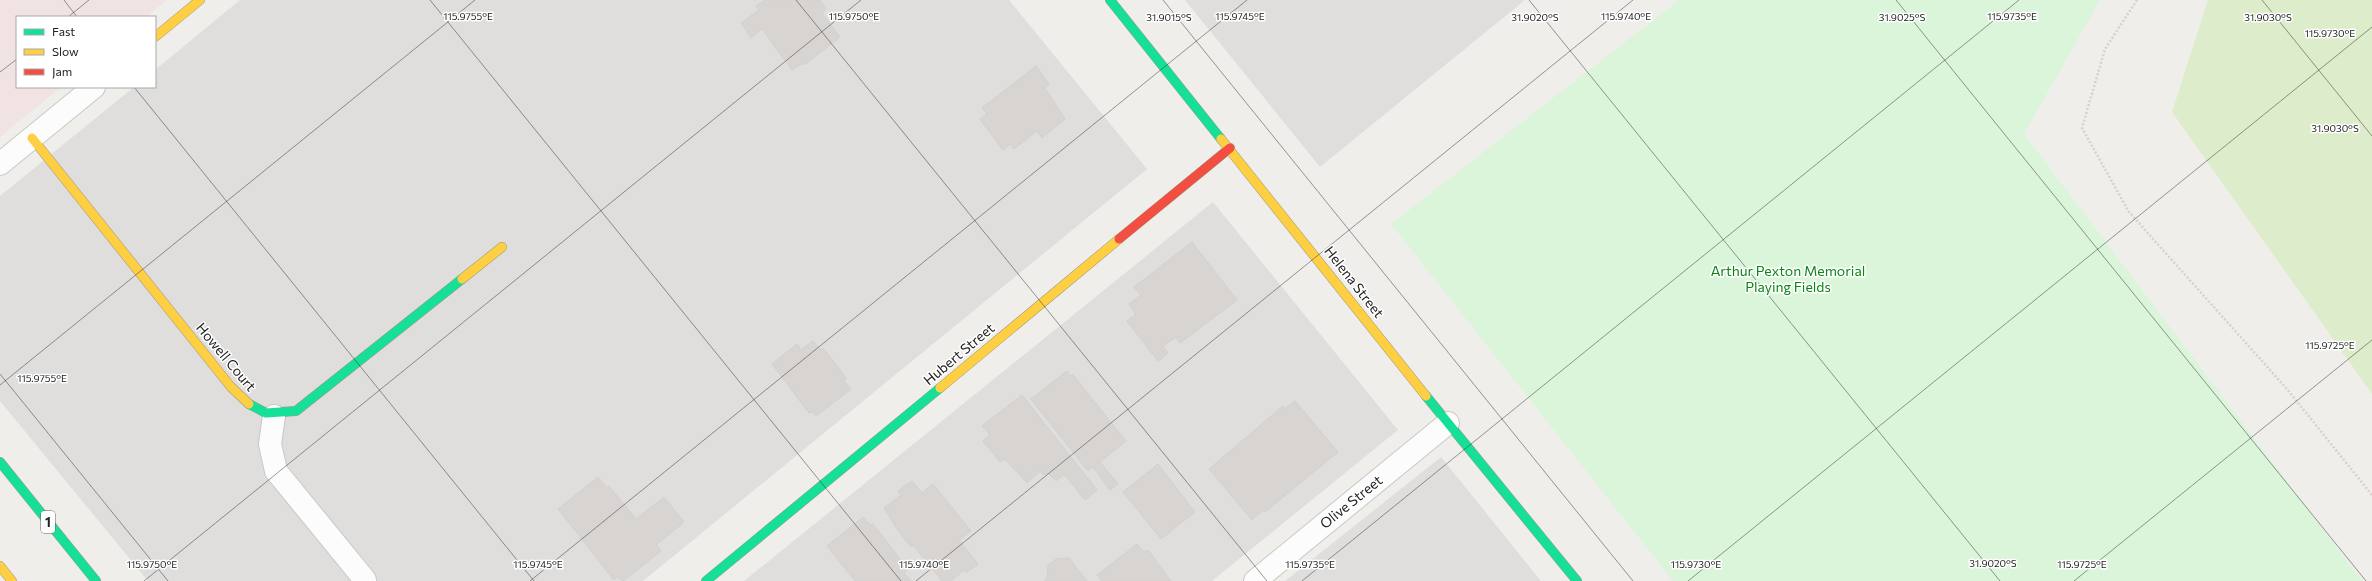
<svg xmlns="http://www.w3.org/2000/svg" width="2372" height="581" font-family="Commissioner,sans-serif">
<style>
.residential{fill:#dfdedc}
.commercial{fill:#f1e3e1}
.grass{fill:#ddeccb}
.park{fill:#daf5da}
.building{fill:#d7d4d2;stroke:#d3d0cc}
.lines{fill:none;stroke-linecap:round;stroke-linejoin:round}
.street-casing{stroke:#c9c8c7;stroke-width:24}
.fast-casing{stroke:#999a82;stroke-width:10}
.slow-casing{stroke:#999a82;stroke-width:10}
.jam-casing{stroke:#999a82;stroke-width:10}
.path{stroke:#dccecd;stroke-width:2.5;stroke-dasharray:2 2;stroke-linecap:butt}
.street{stroke:#fdfcfc;stroke-width:22}
.fast{stroke:#16e098;stroke-width:9}
.slow{stroke:#ffcf43;stroke-width:9}
.jam{stroke:#f24e42;stroke-width:9}
.ticks{fill:none;stroke:#222;stroke-width:1;stroke-opacity:0.45}
.labels{text-anchor:middle;stroke-width:3;stroke-linejoin:round;paint-order:stroke}
.shield{fill:#fff;stroke:#646464;stroke-width:1}
.shield-label{font-size:13px;font-weight:bold;fill:#222}
.park-label{font-size:14px;fill:#0c8416;stroke:#fff}
.street-label{font-size:14px;fill:#222;stroke:#fff}
.ticks-label{font-size:10px;text-anchor:middle;fill:#222;stroke:#fff;stroke-width:3;stroke-linejoin:round;paint-order:stroke}
</style>
<rect width="100%" height="100%" fill="#f0eeeb"/>
<path class="residential" d="M240,0H1009L1147,169L643,581H148L0,401V196L134,87H155V70Z
M1185,0H1525L1320,167Z
M1213,202L1398,430L1212,581H744Z
M1441,457L1541,581H1285Z"/>
<path class="commercial" d="M0,0H167L146,17H17V87H61L0,137Z"/>
<path class="grass" d="M2208,0H2372V394L2172,112Z"/>
<path class="park" d="M1679,0H2100L2024,134L2362,581H1673L1391,224Z"/>
<path class="building" d="M765,0H820L826,9L822,13L840,37L804,65L803,63L792,70L762,29L751,38L741,23L759,10L756,6Z
M1036,66L1049,84L1045,88L1065,119L1042,138L1037,131L1014,149L1010,144L1003,150L980,119L987,114L982,108Z
M1192,242L1237,300L1180,343L1176,337L1163,346L1168,353L1158,361L1127,321L1136,314L1129,304L1141,295L1134,287Z
M813,341L821,350L823,348L838,367L846,378L844,381L851,389L816,416L812,412L809,413L772,364L797,344L801,350Z
M1067,371L1071,376L1073,375L1126,441L1100,462L1118,484L1110,490L1093,467L1088,471L1031,399Z
M1022,395L1097,490L1085,500L1064,474L1056,481L1048,473L1043,475L1040,471L1027,483L1005,459L1000,462L983,441L990,435L982,426Z
M1295,401L1338,452L1265,512L1263,510L1252,520L1209,469L1283,406L1285,409Z
M1158,464L1195,512L1161,539L1123,492Z
M598,477L607,488L609,486L636,519L664,497L684,522L656,545L661,551L623,581L617,577L614,580L558,509Z
M912,481L922,493L933,484L971,531L959,540L978,564L967,572L964,570L951,581H942L913,545L911,547L897,529L884,508L901,495L898,491Z
M863,517L870,525L873,524L908,569L904,573L911,581H855L827,546Z
M1137,544L1144,552L1148,550L1171,581H1102L1097,575Z
M1069,558L1087,581H1044L1047,579L1048,565L1056,559Z"/>
<g class="lines">
<g class="street-casing">
<path id="street" d="M0,164L94,87
M274,416L270,444L276,471L365,580
M1255,581L1448,423"/>
</g>
<g class="fast-casing">
<path id="fast" d="M1110,0L1221,139
M1426,396L1577,581
M249,404L266,413L296,411L462,279
M0,462L96,581
M706,581L940,388"/>
</g>
<g class="slow-casing">
<path id="slow" d="M155,37L200,0
M32,138L231,387L249,404
M1221,139L1426,396
M462,279L502,247
M940,388L1119,239
M0,566L12,581"/>
</g>
<g class="jam-casing">
<path id="jam" d="M1119,239L1230,148"/>
</g>
<path class="path" d="M2137,0L2105,49L2082,128L2129,212L2287,389L2372,495"/>
<use href="#street" class="street"/>
<use href="#fast" class="fast"/>
<use href="#slow" class="slow"/>
<use href="#jam" class="jam"/>
</g>
<path class="ticks" d="M64,0L77,17M430,0L901,581M796,0L1267,581M1163,0L1633,581M1529,0L2000,581M1896,0L2366,581M2262,0L2372,136M68,17L89,0M0,72L17,59M134,87L534,581M0,374L168,581M0,385L475,0M144,581L861,0M530,581L1247,0M916,581L1633,0M1302,581L2019,0M1688,581L2372,27M2074,581L2372,340"/>
<g class="labels">
<rect class="shield" x="41" y="511" width="14" height="22" rx="3"/>
<g class="shield-label">
<text x="48" y="527">1</text>
</g>
<g class="park-label">
<text x="1788" y="276">Arthur Pexton Memorial<tspan x="1788" dy="16">Playing Fields</tspan></text>
</g>
<g class="street-label">
<text transform="translate(1354 282) rotate(52)" y="5">Helena Street</text>
<text transform="translate(959 354) rotate(-40)" y="5">Hubert Street</text>
<text transform="translate(226 357) rotate(50)" y="5">Howell Court</text>
<text transform="translate(1351 502) rotate(-39)" y="5">Olive Street</text>
</g>
</g>
<g class="ticks-label">
<text x="468" y="20">115.9755°E</text>
<text x="854" y="20">115.9750°E</text>
<text x="1240" y="20">115.9745°E</text>
<text x="1626" y="20">115.9740°E</text>
<text x="2012" y="20">115.9735°E</text>
<text x="1169" y="21">31.9015°S</text>
<text x="1535" y="21">31.9020°S</text>
<text x="1902" y="21">31.9025°S</text>
<text x="2268" y="21">31.9030°S</text>
<text x="2330" y="37">115.9730°E</text>
<text x="2335" y="132">31.9030°S</text>
<text x="2330" y="349">115.9725°E</text>
<text x="42" y="382">115.9755°E</text>
<text x="1993" y="567">31.9020°S</text>
<text x="152" y="568">115.9750°E</text>
<text x="538" y="568">115.9745°E</text>
<text x="924" y="568">115.9740°E</text>
<text x="1310" y="568">115.9735°E</text>
<text x="1696" y="568">115.9730°E</text>
<text x="2082" y="568">115.9725°E</text>
</g>
<rect x="16" y="16" width="140" height="72" fill="#ffffff" stroke="#a7a7a7"/>
<rect x="24" y="29" width="20" height="6" fill="#16e098" stroke="#a7a7a7"/>
<text x="52" y="36" font-size="12" fill="#222222">Fast</text>
<rect x="24" y="49" width="20" height="6" fill="#ffcf43" stroke="#a7a7a7"/>
<text x="52" y="56" font-size="12" fill="#222222">Slow</text>
<rect x="24" y="69" width="20" height="6" fill="#f24e42" stroke="#a7a7a7"/>
<text x="52" y="76" font-size="12" fill="#222222">Jam</text>
</svg>
